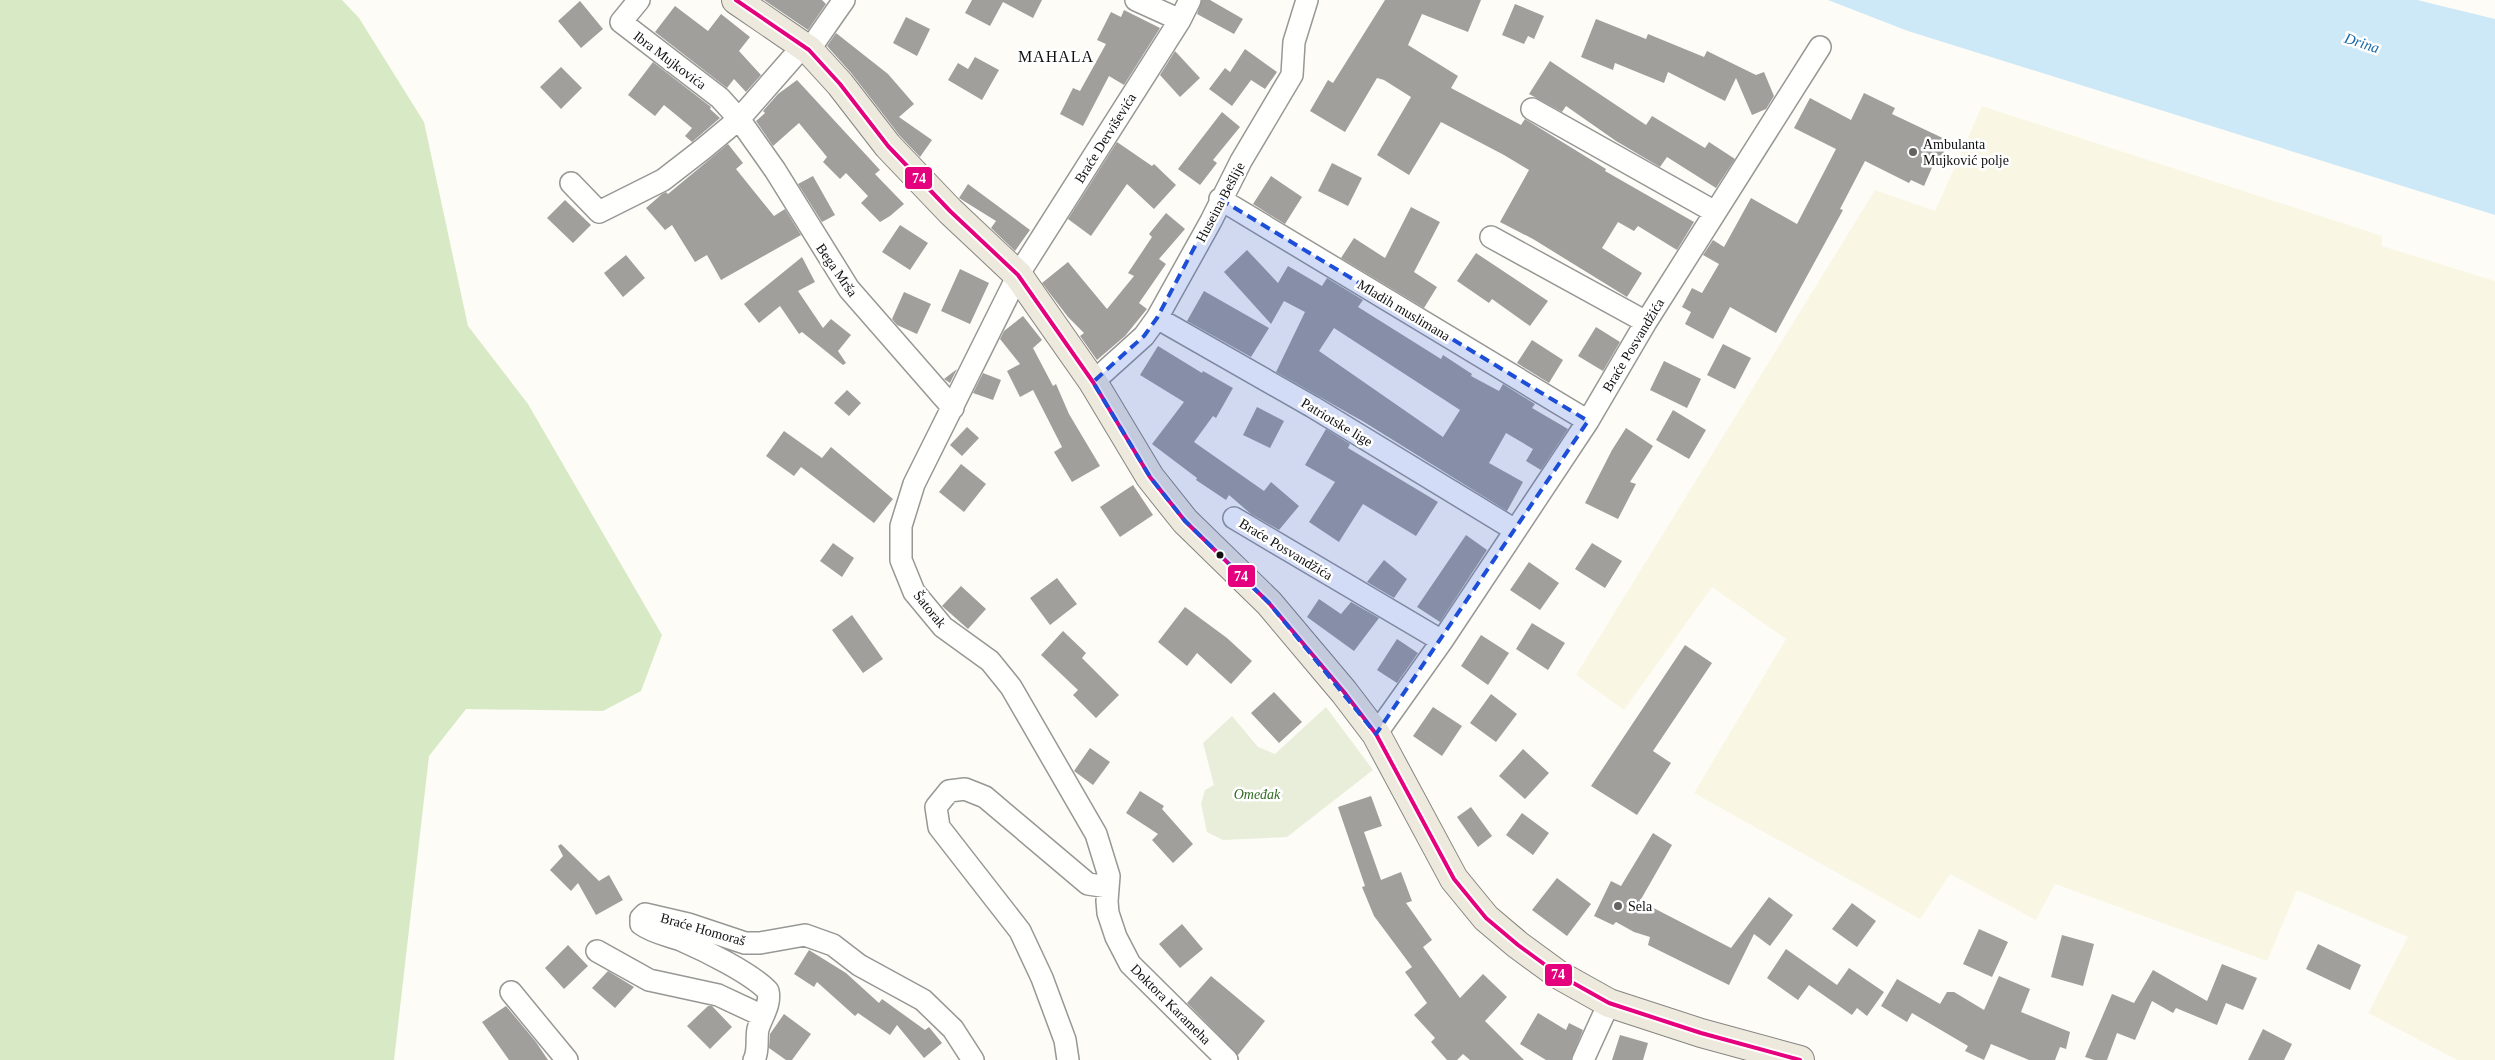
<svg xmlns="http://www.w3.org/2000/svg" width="2495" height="1060" font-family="Georgia,serif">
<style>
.farmland{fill:#f9f7e4}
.forest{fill:#d8eac5}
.cemetery{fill:#e9eedb}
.water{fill:#cde8f7}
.building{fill:#a19f9c;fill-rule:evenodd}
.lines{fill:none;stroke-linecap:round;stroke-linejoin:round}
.street-casing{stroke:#979795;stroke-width:24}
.primary-casing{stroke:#858482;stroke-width:30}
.street{stroke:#fffffe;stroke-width:21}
.primary{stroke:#ede9dc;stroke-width:28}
.bus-1-casing{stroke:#fff;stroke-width:8}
.bus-1{stroke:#e5007d;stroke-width:4}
.marked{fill:#1d4ed8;fill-opacity:0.2;stroke:#1d4ed8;stroke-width:4;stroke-dasharray:10 6;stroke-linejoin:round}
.poi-dot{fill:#646362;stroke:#fff;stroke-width:2}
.bus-dot{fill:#111;stroke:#fff;stroke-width:2}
.labels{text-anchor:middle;stroke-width:5;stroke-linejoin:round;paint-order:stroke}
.street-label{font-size:14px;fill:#111;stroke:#fff}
.poi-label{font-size:14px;fill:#111;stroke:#fff;text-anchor:start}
.park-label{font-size:14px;font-style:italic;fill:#2f6b1f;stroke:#fff}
.water-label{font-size:15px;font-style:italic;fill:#1768a6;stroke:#fff}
.quarter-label{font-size:16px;letter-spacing:1px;fill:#111;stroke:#fff}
.line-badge{stroke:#fff;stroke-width:2}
.badge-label{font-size:14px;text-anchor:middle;font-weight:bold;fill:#fff}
</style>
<rect width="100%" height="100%" fill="#fdfcf7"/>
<path class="farmland" d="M1982,106L2382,236V246L2495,281V1060H2457L2368,1013L2408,937L2297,890L2267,961L2055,884L2036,920L1950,874L1920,919L1694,793L1786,639L1712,587L1624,710L1576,675L1875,190L1935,211Z"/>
<path class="forest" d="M0,0H342L359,18L424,122L468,326L528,404L662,635L641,691L603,711L466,709L429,756L394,1060H0Z"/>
<path class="cemetery" d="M1326,707L1373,770L1287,837L1223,840L1207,832L1201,804L1205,790L1214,785L1203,743L1232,716L1258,747L1275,754Z"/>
<path class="water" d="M1828,0H2417L2495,19V215L1908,31Z"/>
<path class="building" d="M764,0H822L826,4L808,30Z
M972,0H1042L1033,18L1003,2L990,26L965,13Z
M1202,0H1210L1243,19L1234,34L1197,14Z
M1385,0H1481L1468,32L1422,14L1408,45L1458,76L1451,88L1521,125L1525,119L1606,169L1605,171L1694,222L1677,250L1638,226L1634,231L1618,222L1602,248L1642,273L1627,297L1533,239L1500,222L1529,170L1504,155L1441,122L1409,175L1377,155L1411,97L1384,80L1377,78L1345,132L1310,111L1328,80L1333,83Z
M580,1L603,29L581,48L558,21Z
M1515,4L1544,16L1534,39L1528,36L1524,44L1502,35Z
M675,6L708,31L721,14L750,37L739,51L761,75L746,92L734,79L727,88L655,32Z
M1124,10L1160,28L1124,85L1109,76L1083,126L1060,114L1073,88L1080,91L1106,44L1097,40L1111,12L1121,17Z
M906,17L930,29L917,56L893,43Z
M1596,19L1646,39L1648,34L1704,57L1707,51L1756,75L1764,72L1774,96L1766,109L1752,115L1736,78L1725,101L1668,72L1664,83L1615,63L1613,70L1581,57Z
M836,33L888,74L914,104L899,117L932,140L920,157L900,136L852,74L827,46Z
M1245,49L1277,72L1265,89L1251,80L1232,106L1209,89L1225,68L1230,72Z
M1175,51L1200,78L1180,97L1160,75Z
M975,57L999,70L982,100L948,80L958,63L968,69Z
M1550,61L1646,125L1652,116L1705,148L1709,142L1735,159L1716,188L1667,157L1660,167L1616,141L1566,106L1562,112L1529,94Z
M653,62L711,107L710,109L720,118L692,142L685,136L692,128L664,105L655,116L628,95Z
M561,67L582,88L561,109L540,87Z
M797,80L880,170L875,174L904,204L890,216L880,222L861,203L868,196L846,173L840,179L823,162L827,157L799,123L773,146L756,121L765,113L763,111L778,94Z
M1864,93L1895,108L1892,114L1949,141L1938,165L1934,163L1924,186L1911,180L1909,183L1865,161L1840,209L1843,210L1776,333L1730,307L1713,339L1685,324L1691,312L1682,307L1692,288L1702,293L1719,264L1703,255L1713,240L1724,247L1751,198L1797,224L1836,149L1794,128L1810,98L1851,120Z
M1222,112L1240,127L1213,160L1217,163L1200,185L1178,169Z
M1117,142L1152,166L1154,164L1176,185L1154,209L1127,184L1091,236L1068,219Z
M728,144L743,163L736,169L774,216L785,209L801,235L721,280L707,255L695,262L672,225L665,230L646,208L662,194L666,192L668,194Z
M1332,163L1362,178L1348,206L1318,191Z
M813,176L835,215L822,222L798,184Z
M1271,176L1302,197L1285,224L1253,204Z
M968,184L1030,230L1015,251L991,228L996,221L959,198Z
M565,200L591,225L573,243L547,218Z
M1411,207L1440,222L1414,272L1437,287L1424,308L1341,258L1354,238L1385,258Z
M1166,213L1185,229L1159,259L1166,264L1139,303L1147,309L1125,336L1097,360L1080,336L1084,333L1068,317L1042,283L1068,262L1107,309L1134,276L1128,273L1152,237L1149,234Z
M900,225L928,243L910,270L882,252Z
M1247,250L1278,283L1288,266L1322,286L1327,278L1363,300L1358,307L1441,359L1443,355L1472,374L1471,376L1499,391L1503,384L1535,404L1532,408L1568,429L1541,470L1526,461L1533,449L1506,433L1489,463L1523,482L1507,511L1364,422L1276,372L1305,312L1284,301L1271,324L1224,272ZM1334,328L1460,410L1443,437L1319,351Z
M1476,253L1548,301L1530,326L1492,299L1489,303L1457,281Z
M626,255L645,278L623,297L604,273Z
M802,257L815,282L798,291L823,328L831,319L851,335L838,351L846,363L843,365L802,332L799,334L780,306L759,323L744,304Z
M960,269L989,283L970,324L941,311Z
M1204,291L1269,328L1251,357L1187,321Z
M904,292L931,304L917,334L897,325L892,319Z
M1023,316L1042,340L1033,348L1053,386L1056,384L1069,414L1100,466L1072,482L1054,452L1062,447L1033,390L1020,397L1007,371L1020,364L1000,339L1004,331Z
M1596,327L1620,342L1603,371L1578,356Z
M1532,340L1563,360L1549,383L1517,363Z
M1723,344L1751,358L1735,389L1707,375Z
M1158,346L1202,373L1203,371L1233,388L1216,418L1213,416L1194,442L1264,491L1271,482L1299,506L1279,530L1251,514L1229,495L1226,500L1196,480L1197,478L1152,444L1184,402L1140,375Z
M1664,361L1701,379L1687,408L1650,390Z
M957,369L950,383L944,379Z
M983,373L1001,380L993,400L973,393Z
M847,390L861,403L849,416L834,403Z
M1257,407L1284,421L1270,448L1243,435Z
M1673,410L1706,430L1689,459L1656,440Z
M967,427L979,438L962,456L950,445Z
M1626,428L1653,446L1630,482L1636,484L1618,519L1585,503L1612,450Z
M1326,429L1350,444L1348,448L1438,502L1416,536L1363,504L1339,542L1309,522L1335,482L1305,465Z
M784,431L822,458L831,447L893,499L874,523L801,467L794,476L766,456Z
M961,464L986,484L964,512L939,492Z
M1133,485L1153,515L1120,537L1100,507Z
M1466,535L1487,550L1440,622L1417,607Z
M833,543L854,558L842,577L820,561Z
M1592,543L1622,561L1605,588L1575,569Z
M1384,560L1407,579L1394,598L1367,582Z
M1529,562L1559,583L1540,610L1510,590Z
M1057,578L1077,604L1050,625L1030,598Z
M961,586L986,609L968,629L942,606Z
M1319,599L1341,614L1351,602L1379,618L1354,651L1307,617Z
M1185,607L1227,638L1252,661L1231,684L1197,653L1187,666L1158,642Z
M852,615L883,659L863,673L832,630Z
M1532,623L1565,643L1548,670L1516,649Z
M1063,631L1086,653L1082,658L1119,695L1096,718L1073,695L1078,690L1041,655Z
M1481,635L1509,653L1488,685L1461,666Z
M1397,639L1418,653L1397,683L1377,670Z
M1685,645L1712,663L1653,751L1671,763L1637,815L1591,786Z
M1274,692L1302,722L1279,743L1251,713Z
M1491,694L1517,714L1496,742L1470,723Z
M1433,707L1462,726L1442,756L1413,736Z
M1090,748L1110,762L1093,785L1074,771Z
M1523,749L1549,773L1525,799L1499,776Z
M1140,791L1164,806L1162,809L1193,844L1173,863L1152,840L1158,834L1126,813Z
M1371,796L1382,826L1364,832L1381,880L1401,872L1412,901L1406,903L1432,940L1423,947L1460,998L1483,974L1507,997L1485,1021L1524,1060H1470L1463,1054L1457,1060H1447L1431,1042L1435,1038L1414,1015L1427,1003L1405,972L1412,967L1374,916L1362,887L1365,886L1338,807Z
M1471,807L1492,836L1478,847L1457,817Z
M1522,813L1549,833L1533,855L1506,835Z
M1653,833L1672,845L1640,901L1731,948L1769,897L1793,915L1770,946L1754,934L1729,985L1648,945L1650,937L1634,932L1616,922L1613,925L1594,916L1611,881L1621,886Z
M561,844L599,881L609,875L623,900L596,915L578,883L571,891L550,870L563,856L558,846Z
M1557,878L1591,904L1567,936L1532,910Z
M1852,903L1876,921L1857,947L1832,929Z
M1182,924L1203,949L1180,968L1159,944Z
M1979,929L2008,942L1992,977L1963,964Z
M2062,935L2094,944L2083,986L2051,977Z
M2318,944L2361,965L2350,990L2306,969Z
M568,945L588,966L564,989L545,968Z
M1786,949L1837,985L1849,968L1884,992L1867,1016L1857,1008L1852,1015L1809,985L1798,1000L1767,978Z
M809,950L846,973L879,1003L882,999L925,1030L929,1027L942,1043L924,1058L897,1025L890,1035L858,1013L855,1016L817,982L814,987L794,974Z
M2222,964L2257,978L2243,1010L2226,1003L2217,1025L2176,1008L2173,1013L2152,1001L2135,1040L2117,1033L2107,1060H2094L2085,1057L2112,994L2134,1003L2153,970L2207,1001Z
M608,971L634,987L615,1008L592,988Z
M1211,976L1265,1021L1238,1055L1187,1003Z
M1999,976L2030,989L2021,1012L2070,1032L2066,1049L2060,1047L2055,1060H2029L1991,1044L1984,1060L1965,1051L1968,1046L1912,1013L1907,1022L1881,1006L1897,979L1940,1004L1947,992H1954L1984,1010Z
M506,1006L536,1042L548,1060H509L482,1022Z
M708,1006H712L732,1027L710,1049L687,1026Z
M1538,1013L1566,1030L1569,1023L1583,1030L1571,1060H1546L1520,1044Z
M784,1014L811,1034L792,1060H786L769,1048L770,1034Z
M2263,1029L2292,1044L2284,1060H2248Z
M1620,1035L1648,1043L1643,1060H1612Z"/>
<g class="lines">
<g class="street-casing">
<path id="street" d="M639,0L621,22L720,98L739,119L775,170L849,289L953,408
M1136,0L1180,20
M1190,0L1180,20L1018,275L914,484L901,526V560L914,592L943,627L990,661L1011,687L1096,834L1109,876L1107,901L1108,913L1116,937L1130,964L1227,1060
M809,50L844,0
M1532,109L1715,212
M571,183L599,212L663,180L703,149L739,119L803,46
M1220,199L1588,421
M1491,237L1646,322
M1157,318L1313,407L1515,530
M1093,382L1144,336L1157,318L1211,221L1241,161L1292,75L1294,42L1307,0
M1234,518L1442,641
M1376,734L1442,641L1588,421L1646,322L1820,47
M597,951L649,980L718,995L763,1016
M511,992L567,1060
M754,1060C759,1051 756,1039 758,1029C762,1016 771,1005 768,991C751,973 704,950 681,940C668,935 653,933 641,924V918L645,914L688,924L745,943H760L805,935L833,945L859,965L923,1000L953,1029L973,1060
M1068,1060L1065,1040L1042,978L1020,931L939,827L936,807L949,791L965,789L985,797L1088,884L1108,887
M1583,1060L1609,1003"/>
</g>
<g class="primary-casing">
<path id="primary" d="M736,0L809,50L840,84L888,146L950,211L1018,275L1093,382L1150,477L1185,521L1269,603L1344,692L1376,734L1454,879L1486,918L1518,945L1559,975L1609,1003L1701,1033L1800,1060"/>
</g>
<use href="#street" class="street"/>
<use href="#primary" class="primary"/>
<g class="bus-1-casing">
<path id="bus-1" d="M736,0L809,50L840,84L888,146L950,211L1018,275L1093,382L1150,477L1185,521L1269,603L1344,692L1376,734L1454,879L1486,918L1518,945L1559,975L1609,1003L1701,1033L1800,1060"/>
</g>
<use href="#bus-1" class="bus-1"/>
</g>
<path class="marked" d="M1220,199L1588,421L1376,734L1269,603L1185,521L1150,477L1093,382L1144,336L1157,318Z"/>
<g class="poi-dot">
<circle cx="1913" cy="152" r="5"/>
<circle cx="1618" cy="906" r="5"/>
</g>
<circle class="bus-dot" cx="1220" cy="555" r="4.5"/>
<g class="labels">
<g class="street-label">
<text transform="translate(670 60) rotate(37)" y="5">Ibra Mujkovića</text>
<text transform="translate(1105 138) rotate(-58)" y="5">Braće Derviševića</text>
<text transform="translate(1220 202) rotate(-62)" y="5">Huseina Bešlije</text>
<text transform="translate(837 270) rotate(55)" y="5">Bega Mrša</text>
<text transform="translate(1404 310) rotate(31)" y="5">Mladih muslimana</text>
<text transform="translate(1633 345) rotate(-59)" y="5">Braće Posvandžića</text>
<text transform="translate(1337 422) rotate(31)" y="5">Patriotske lige</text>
<text transform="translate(1286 549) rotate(31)" y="5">Braće Posvandžića</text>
<text transform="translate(930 609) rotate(51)" y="5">Šatorak</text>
<text transform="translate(703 929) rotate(16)" y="5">Braće Homoraš</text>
<text transform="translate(1171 1004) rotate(45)" y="5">Doktora Karameha</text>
</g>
<g class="poi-label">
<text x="1923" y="149">Ambulanta<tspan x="1923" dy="16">Mujković polje</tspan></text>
<text x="1628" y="911">Sela</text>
</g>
<g class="park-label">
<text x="1257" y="799">Omeđak</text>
</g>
<g class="water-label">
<text transform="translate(2362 43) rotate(18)" y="5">Drina</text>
</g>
<g class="quarter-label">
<text x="1056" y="62">MAHALA</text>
</g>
</g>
<g class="line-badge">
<rect x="904" y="166" width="29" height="24" rx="5" fill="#e5007d"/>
<rect x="1227" y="564" width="29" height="24" rx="5" fill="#e5007d"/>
<rect x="1544" y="963" width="29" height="24" rx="5" fill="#e5007d"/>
</g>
<g class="badge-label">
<text x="919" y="183">74</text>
<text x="1241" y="581">74</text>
<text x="1558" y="979">74</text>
</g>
</svg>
